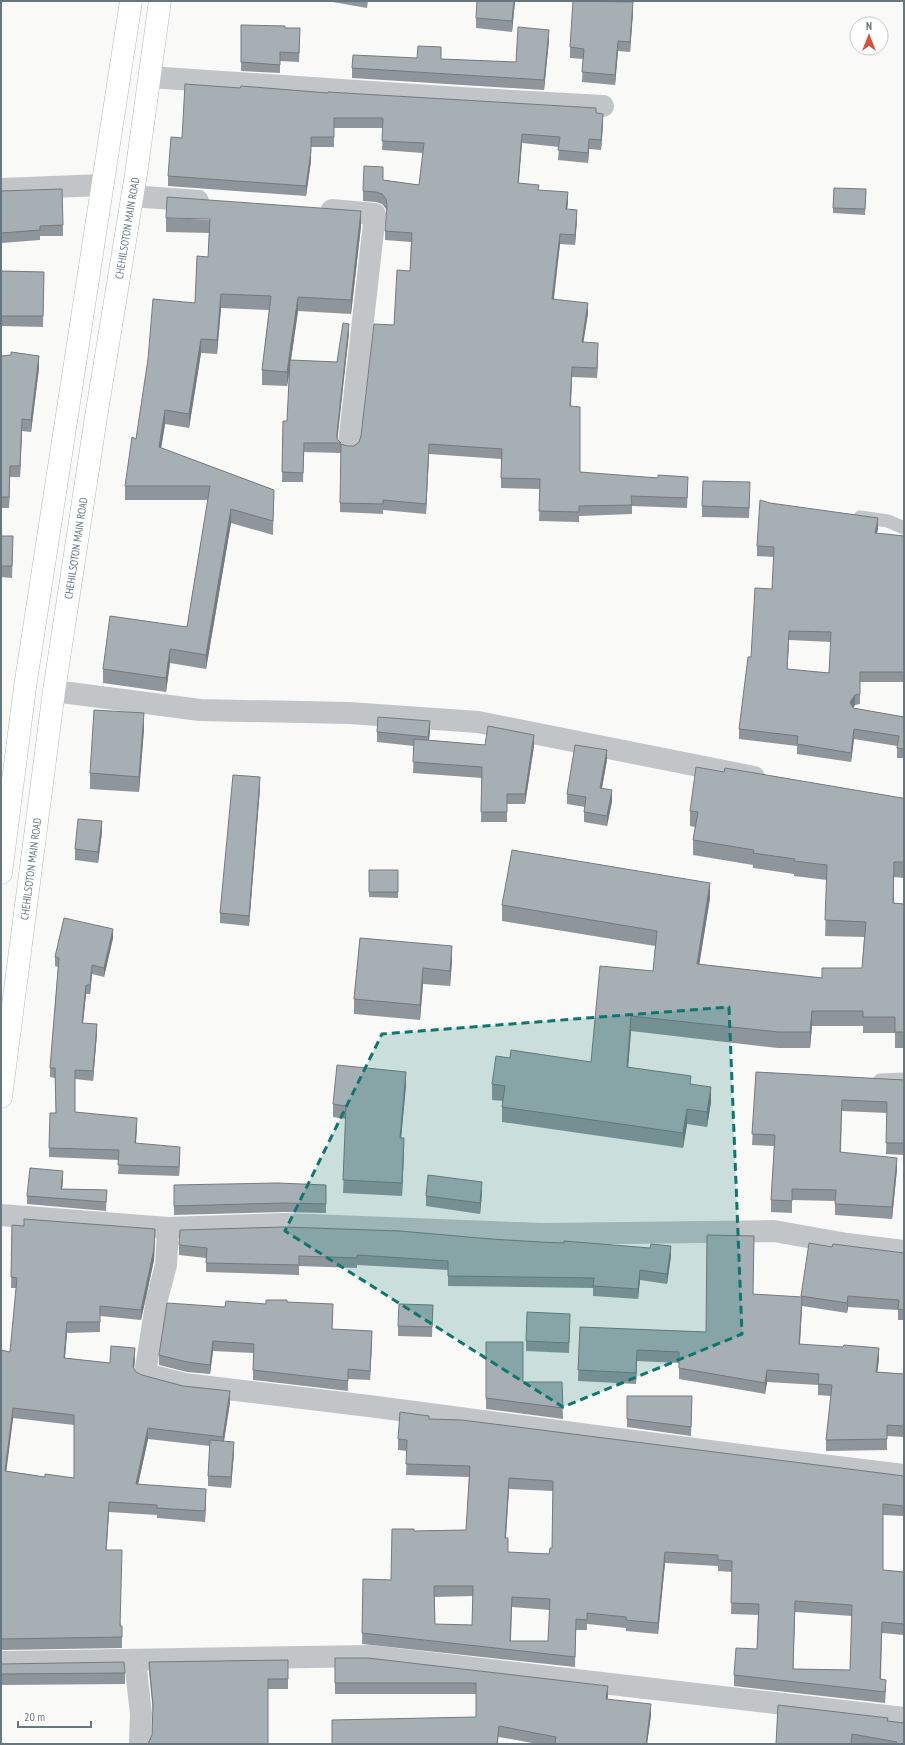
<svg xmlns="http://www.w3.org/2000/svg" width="905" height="1745" font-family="'PT Sans Narrow',sans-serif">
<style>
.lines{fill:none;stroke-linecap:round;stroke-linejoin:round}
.secondary-casing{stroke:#b3b9bd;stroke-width:23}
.service{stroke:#c1c5c8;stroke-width:13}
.minor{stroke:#c1c5c8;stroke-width:22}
.secondary{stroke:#fff;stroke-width:22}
.wall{fill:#8f969b;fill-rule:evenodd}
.shaded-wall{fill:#747a7e}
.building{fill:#a6afb4;stroke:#747a7e;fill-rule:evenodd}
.marked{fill:#0f766e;fill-opacity:0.2;stroke:#0f766e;stroke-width:3;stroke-dasharray:8 5;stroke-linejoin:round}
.labels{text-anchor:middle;stroke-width:4;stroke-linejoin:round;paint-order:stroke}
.street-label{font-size:11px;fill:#667780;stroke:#fff}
</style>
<rect width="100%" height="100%" fill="#f9f9f7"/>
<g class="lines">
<g class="secondary-casing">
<g id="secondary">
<path d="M1,873L25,687L131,1"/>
<path id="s1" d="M1,1097L54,691L96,417L136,174L160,1"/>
</g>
</g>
<path class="service" d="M860,517L888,521L904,528
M880,1080L904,1079"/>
<path class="minor" d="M149,77L460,98L603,106
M1,189L103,185
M132,196L198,201
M332,210L375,214L349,444
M54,691L200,710L349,713L478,722L754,777
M1,1215L168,1228L284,1224L543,1234L774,1231L847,1244L904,1251
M168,1228L166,1265L157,1299L145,1374L185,1384L369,1406L779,1460L904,1475
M135,1660L141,1714L140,1744
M1,1662L369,1656L904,1718"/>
<use href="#secondary" class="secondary"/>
</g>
<path class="wall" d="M327,1H368L367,8Z
M515,1L512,32L476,28V18Z
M633,12L630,52L618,51L615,85L582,82L583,59L570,58V47Z
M241,25L285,28L300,37L299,62L280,61V73L241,71Z
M549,40L544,90L352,78V68L417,58L441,59L516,62Z
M240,88L328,93L596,113L603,124L601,150L589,149L588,163L558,160L559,147L522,143L518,183L539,190L568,202L567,209L577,219L575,245L560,244L554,299L588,313L583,342L598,353L597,378L572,377L571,406L580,472L688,487L687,508L632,506V514L579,516V522L539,521L540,489L501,488V459L429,454L426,514L383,510V514L340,512V503L347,446H354L359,442L361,436L410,271L411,242L385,240V231L387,212L386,209L382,204L376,202L363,201V191L383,180L419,185L423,153L382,150L383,128H334V147H311V161L306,196L168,186V176L182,138Z
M1,191L63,225V236H40V240L1,243Z
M866,194L865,215L833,213V208Z
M166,218L361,226L351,314L298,311L291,360L337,362L349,333L337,437V439L341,443V453L304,452L303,482H282L283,421H287L290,371L287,386L262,385V370L269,310L221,308L217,354L201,353L189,428L165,424L161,448L274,490L273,535L231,523L206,669L170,663L166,692L103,683V669L187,627L208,500H125V486L136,439L195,303L208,257L209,233L166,232Z
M1,271L44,272L43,327L1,326Z
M1,356L39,368L31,432L22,431L20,477H10L9,508H1Z
M750,493L749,518L702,517V506Z
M770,503L878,528L877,533L904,536V682H860V704L855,705L853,708L904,717V758H897V746L854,739L851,762L797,754V746L739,739V729L751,657L772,589L774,557L757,556V546ZM789,640L831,642L829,673L787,669Z
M1,536L13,548L12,578L1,577Z
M144,729L139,792L90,789V773Z
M430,731L429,740L485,745L534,746L525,804H507V822H481L482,778L413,773L414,746L377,742V732Z
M607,760L602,788L612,801L607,826L584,822V812L585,807L567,804V794Z
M260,788L249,926L220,923V913Z
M904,798V878L894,877V903L904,904V1048H895V1033H863V1026H812L810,1048H778L631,1031L628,1067L691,1084L711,1102L707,1127L687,1124L683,1148L502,1122V1107L503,1101L492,1100V1084L510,1058L591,1062L653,971L655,946L502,921V905L710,898L699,964L822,978L862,968L864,937L825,936L827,880L794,876V874L753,868V865L693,855V840L695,827L690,826V811Z
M102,832L98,863L75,860V849Z
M369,870H398V898L369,897Z
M113,938L104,977L92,974L90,994H86L83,1023L97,1033L93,1081L75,1079V1112L137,1127L136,1143L180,1156L179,1176L118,1174L119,1160L49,1157V1148L56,1113L55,1078L50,1077V1068L58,967L55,966V957Z
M360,938L452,961L450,986L423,984L420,1020L354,1014V999Z
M756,1072L904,1080V1155L886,1154L887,1113L842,1111L841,1152L897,1169L892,1219L835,1215V1201L792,1200V1213L771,1212V1200L774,1146L752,1145Z
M406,1085L401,1138L404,1151L402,1196L343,1193L346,1119L333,1117V1104Z
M63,1180L62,1189L107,1190L106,1211L27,1204V1196Z
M174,1185H326V1213L284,1212L174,1215Z
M482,1193L480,1214L426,1206V1196Z
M12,1225L155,1240L154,1260L141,1320L100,1316V1332L67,1333L65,1358L110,1363L135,1359L134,1368L136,1372L142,1375L230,1402L224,1441L234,1452L231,1488L208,1486V1476L210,1446L148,1439L138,1484L206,1500L205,1522L157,1518V1515L109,1512L106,1550L121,1626H122V1648L1,1650V1352H10L16,1288H11ZM13,1418L74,1425V1478L45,1477L6,1471Z
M179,1245L671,1256L667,1284L640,1280L638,1299L593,1296V1288L448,1286V1270L357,1265V1268L299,1266V1275L206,1272V1258L179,1255Z
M832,1247L904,1253V1320H898V1310L848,1307L847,1313L802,1306L800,1344L879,1359L877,1372L904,1374V1437L887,1436V1450L826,1451V1440L831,1396L818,1395V1385L767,1382L765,1394L679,1379V1363L637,1361L636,1384L578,1381L580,1327L706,1332L753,1295L801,1297V1296Z
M287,1302L333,1314L332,1329L372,1341L370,1380L348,1379V1391L253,1380V1353L213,1351L210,1374L187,1372L159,1365V1355L225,1307Z
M433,1305L432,1337L398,1336V1326Z
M570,1324L569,1353L526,1351V1341Z
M486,1342L523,1382H562L563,1419L486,1409Z
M627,1396L692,1405L691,1436L627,1427Z
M429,1419L904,1476V1516L883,1515V1570L904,1572V1635L882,1633L881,1679L886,1690L885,1703L734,1686V1675L757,1649L758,1615L731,1614L732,1572L718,1571V1566L665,1563L658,1634L626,1631V1628L587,1624V1630H576L575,1667L362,1644L363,1579L391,1580L414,1531L466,1530L469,1477L406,1475L407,1451L398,1450V1439ZM509,1489L553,1491L552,1548L549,1554L508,1552L506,1538ZM473,1596L472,1625L435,1624V1597ZM512,1607L550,1610L548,1641H511ZM795,1612L852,1616L850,1670L793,1669Z
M335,1658L608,1696L607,1699L651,1715L647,1744H538L499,1737L476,1717V1694H335Z
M288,1660V1689H268L152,1735L153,1712L149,1672V1662Z
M1,1664L125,1673V1684L1,1685Z
M888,1721L904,1744H776Z"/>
<path class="shaded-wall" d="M514,1H515L512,32V21Z
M633,2V12L630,52V42Z
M549,30V40L544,90V80Z
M618,41V51L615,85V75Z
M603,114V124L601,150V140Z
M522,134V143L518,193V183Z
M589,139V149L588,163V153Z
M311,151V161L306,196V186Z
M568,192V202L566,218V209Z
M577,210V219L575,245V235Z
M361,211V226L351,314V300Z
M560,234V244L552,309V299Z
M221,294V308L217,354V340Z
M298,297V311L287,386V372Z
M588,303V313L582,352V342Z
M349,324V333L337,443V433Z
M201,339V353L189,428V414Z
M598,343V353L597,378V368Z
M39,356V368L31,432V420Z
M572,367V377L570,416V406Z
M165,410V424L159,461V447Z
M22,419V431L20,477V466Z
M429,444V454L426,514V504Z
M10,466V477L9,508V497Z
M231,509V523L206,669V655Z
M878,518V528L875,543V533Z
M789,631V640L787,679V669Z
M170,649V663L166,692V678Z
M855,695V705L850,711V702Z
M144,713V729L139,792V777Z
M430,721V731L428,747V737Z
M854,729V739L851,762V753Z
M534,735V746L525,804V794Z
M607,750V760L600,798V788Z
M260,777V788L249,926V916Z
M612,790V801L607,826V816Z
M102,821V832L98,863V852Z
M710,883V898L697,979V964Z
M113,929V938L104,977V968Z
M452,946V961L450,986V971Z
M92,965V974L90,994V985Z
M423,968V984L420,1020V1005Z
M86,985V994L82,1032V1023Z
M812,1011V1026L810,1048V1032Z
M631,1016V1031L627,1082V1067Z
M97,1024V1033L93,1081V1071Z
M406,1072V1085L400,1151V1138Z
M711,1087V1102L707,1127V1112Z
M687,1109V1124L683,1148V1133Z
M137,1118V1127L135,1152V1143Z
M404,1138V1151L402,1196V1183Z
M180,1147V1156L179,1176V1167Z
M897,1158V1169L892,1219V1207Z
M63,1171V1180L61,1198V1189Z
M482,1182V1193L480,1214V1203Z
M155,1229L154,1260L141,1320V1310Z
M671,1246V1256L667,1284V1274Z
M640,1270V1280L638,1299V1289Z
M848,1296V1307L847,1313V1303Z
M802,1297V1309L799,1356V1344Z
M67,1322V1333L64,1369V1358Z
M372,1331V1341L370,1380V1371Z
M213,1341V1351L210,1374V1365Z
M135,1348V1359L133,1378V1367Z
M879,1348V1359L876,1383V1372Z
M637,1350V1361L636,1384V1373Z
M767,1370V1382L765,1394V1383Z
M230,1391V1402L223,1447V1437Z
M13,1408V1418L5,1482V1471Z
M148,1428V1439L136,1494V1484Z
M234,1442V1452L231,1488V1477Z
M509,1478V1489L505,1549V1538Z
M206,1489V1500L205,1522V1511Z
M109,1502V1512L106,1561V1550Z
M665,1552V1563L658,1634V1623Z
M795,1601V1612L793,1679V1669Z
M608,1686V1696L606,1710V1699Z
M651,1704V1715L647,1744H646Z
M499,1726L498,1744H497Z"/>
<path class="building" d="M477,1H514L512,21L476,18Z
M573,1L633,2L630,42L618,41L615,75L582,72L584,49L570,47Z
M241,25L285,26V28H300L299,53L280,52V65L241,62Z
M518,27L549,30L544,80L352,68L353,55L417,58L418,46L441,47V59L516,62Z
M185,84L240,88L241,86L328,93V92L596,108V113L603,114L601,140L589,139L588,153L558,150L560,137L522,134L518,183L539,185L538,190L568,192L566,209L577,210L575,235L560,234L552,299L588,303L582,342L598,343L597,368L572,367L570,406L580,407V472L658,478V475L688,477L687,498L631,496L632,505L579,506V512L539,511L540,479L501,478L502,449L429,444L426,504L383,500V504L340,503L341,444L347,446H354L359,442L361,436L374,324L394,325L397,270L410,271L412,233L385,231L387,206L386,199L382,194L376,192L363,191L364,166L383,167V180L419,185L424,143L382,141L383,118H334V137H311V151L306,186L168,176L171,137L182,138Z
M834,188L866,189L865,209L833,208Z
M62,189L63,225L40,226V230L1,233V191Z
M167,197L361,211L351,300L298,297L287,372L262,370L271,296L221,294L217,340L201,339L189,414L165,410L159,447L274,490L273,521L231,509L206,655L170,649L166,678L103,669L110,616L187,627L210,486H125L132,437L136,439L148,359L153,299L195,303L197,256L208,257L210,219L166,218Z
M1,271L44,272L43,316H1Z
M343,323L349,324L337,433V439L341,443H304L303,473L282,472L283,421H287L290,360L337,362Z
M11,352L39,356L31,420L22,419L20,466H10L9,497H1V356L11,355Z
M703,481L750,482L749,508L702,506Z
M760,500L770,503L878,518L875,533L904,536V672H860V694L855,695L850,702L853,708L904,717V749L897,748L899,736L854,729L851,753L797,744L798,736L739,729L748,657H751L755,588L772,589L774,547L757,546ZM789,631L831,632L829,673L787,669Z
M1,536H13L12,566H1Z
M94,710L144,713L139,777L90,773Z
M378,717L430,721L428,737L377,732Z
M488,726L534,735L525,794H507V812H481L482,767L413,762L414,739L485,745Z
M575,745L607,750L600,788L612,790L607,816L584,812L586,797L567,794Z
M696,767L724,772L725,768L902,798H904V862H894L893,903L904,904V1032H895V1017H863V1011H812L810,1032H778L631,1016L627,1067L691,1076L690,1084L711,1087L707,1112L687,1109L683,1133L502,1107L505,1086L492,1084L496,1056L510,1058L511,1050L591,1062L600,966L653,971L657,931L502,905L512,850L710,883L697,964L822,978V968H862L866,922L825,920L827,865L794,861L795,859L753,853L754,850L693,840L698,812L690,811Z
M233,775L260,777L249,916L220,913Z
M78,819L102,821L98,852L75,849Z
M369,870H398V892H369Z
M64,918L113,929L104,968L92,965L90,985H86L82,1023L97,1024L93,1071L75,1070V1112L137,1118L135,1143L180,1147L179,1167L118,1165L119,1150L49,1148L50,1113H56L55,1068H50L59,958L55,957Z
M360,938L452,946L450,971L423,968L420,1005L354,999Z
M337,1065L406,1072L400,1138H404L402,1183L343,1180L346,1106L333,1104Z
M756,1072L904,1080V1143H886L887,1102L842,1100L840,1152L897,1158L892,1207L835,1204L836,1190L792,1189V1201L771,1200L775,1135L752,1134Z
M30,1168L63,1171L61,1189L107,1190L106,1202L27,1196Z
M428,1175L482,1182L480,1203L426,1196Z
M278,1183L326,1185V1204L284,1203L174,1206V1185Z
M24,1219L155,1229L154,1249L141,1310L100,1306V1322H67L64,1358L110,1363L111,1346L135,1348L133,1367L136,1372L142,1375L183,1386L230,1391L223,1437L148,1428L136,1484L206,1489L205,1511L157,1508V1505L109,1502L106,1550H122L120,1626H122V1637L1,1639V1350L10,1352L17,1278L11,1277L12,1225L24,1226ZM13,1408L74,1415V1478L45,1474V1477L5,1471Z
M284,1227L400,1231L491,1239L540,1242L564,1243V1241L650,1248L651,1244L671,1246L667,1274L640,1270L638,1289L593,1286L594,1278L448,1276V1261L357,1255V1258L299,1256V1265L206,1263L207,1248L179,1245L180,1230Z
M707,1235L754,1236L753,1294L802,1297L799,1344L843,1347L844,1345L879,1348L876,1372L904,1374V1426L887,1425V1439L826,1440L832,1385L818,1384L819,1374L767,1370L765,1383L679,1368V1352L637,1350L636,1373L578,1370L580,1327L706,1332Z
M809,1243L832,1247L833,1244L904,1253V1310L898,1309L899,1300L848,1296L847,1303L801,1296Z
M266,1300H287V1302L333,1304L332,1329L372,1331L370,1371L348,1369V1381L253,1370L254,1344L213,1341L210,1365L187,1362L159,1355L167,1303L225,1307L226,1301L266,1304Z
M399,1304L433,1305L432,1327L398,1326Z
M527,1312L570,1314L569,1343L526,1341Z
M486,1342H523V1382H562L563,1408L486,1398Z
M627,1396H692L691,1427L627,1419Z
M400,1412L429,1416V1419L462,1420L904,1476V1506L883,1504V1570L904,1572V1624L882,1622L880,1679L886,1680L885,1692L734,1675L736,1648L757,1649L759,1604L731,1603L732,1561L718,1560V1555L665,1552L658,1623L626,1620V1617L587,1613V1620L576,1619L575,1657L362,1633L363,1579L391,1580L392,1529H414V1531L466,1530L470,1466L406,1464L407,1440L398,1439ZM509,1478L553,1481L552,1548H550L549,1554L508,1552V1538H505ZM434,1586H473L472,1625L435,1624ZM512,1597L550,1599L548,1641H510ZM795,1601L852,1605L850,1670L793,1669Z
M210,1440L234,1442L231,1477L208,1476Z
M335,1658H368L608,1686L606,1699L651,1704L646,1744H555L556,1737L499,1726L497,1744H332V1720L476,1717V1683H335Z
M288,1660V1679H268V1744H148L152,1735L153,1705L149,1662Z
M124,1662L125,1673L1,1674V1664Z
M778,1705L888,1718L887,1721L904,1723V1744H896L897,1742L852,1734L851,1744H776Z"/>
<path class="marked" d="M729,1007L742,1334L563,1407L285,1231L382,1034Z"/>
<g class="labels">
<g class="street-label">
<text dy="4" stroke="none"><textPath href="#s1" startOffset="878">CHEHILSOTON MAIN ROAD</textPath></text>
<text dy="4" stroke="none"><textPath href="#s1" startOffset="554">CHEHILSOTON MAIN ROAD</textPath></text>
<text dy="4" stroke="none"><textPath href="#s1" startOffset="230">CHEHILSOTON MAIN ROAD</textPath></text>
</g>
</g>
<rect width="905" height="1745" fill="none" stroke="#667780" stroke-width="4"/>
<g transform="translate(869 36)"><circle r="19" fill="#ffffff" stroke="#c2c9cc"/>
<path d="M0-3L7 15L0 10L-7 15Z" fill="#d6523b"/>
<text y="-6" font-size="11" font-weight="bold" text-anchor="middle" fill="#667780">N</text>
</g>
<path d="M18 1721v6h73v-6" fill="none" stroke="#667780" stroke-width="2"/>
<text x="24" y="1721" font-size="12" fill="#667780" stroke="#ffffff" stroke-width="3" paint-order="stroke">20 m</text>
</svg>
